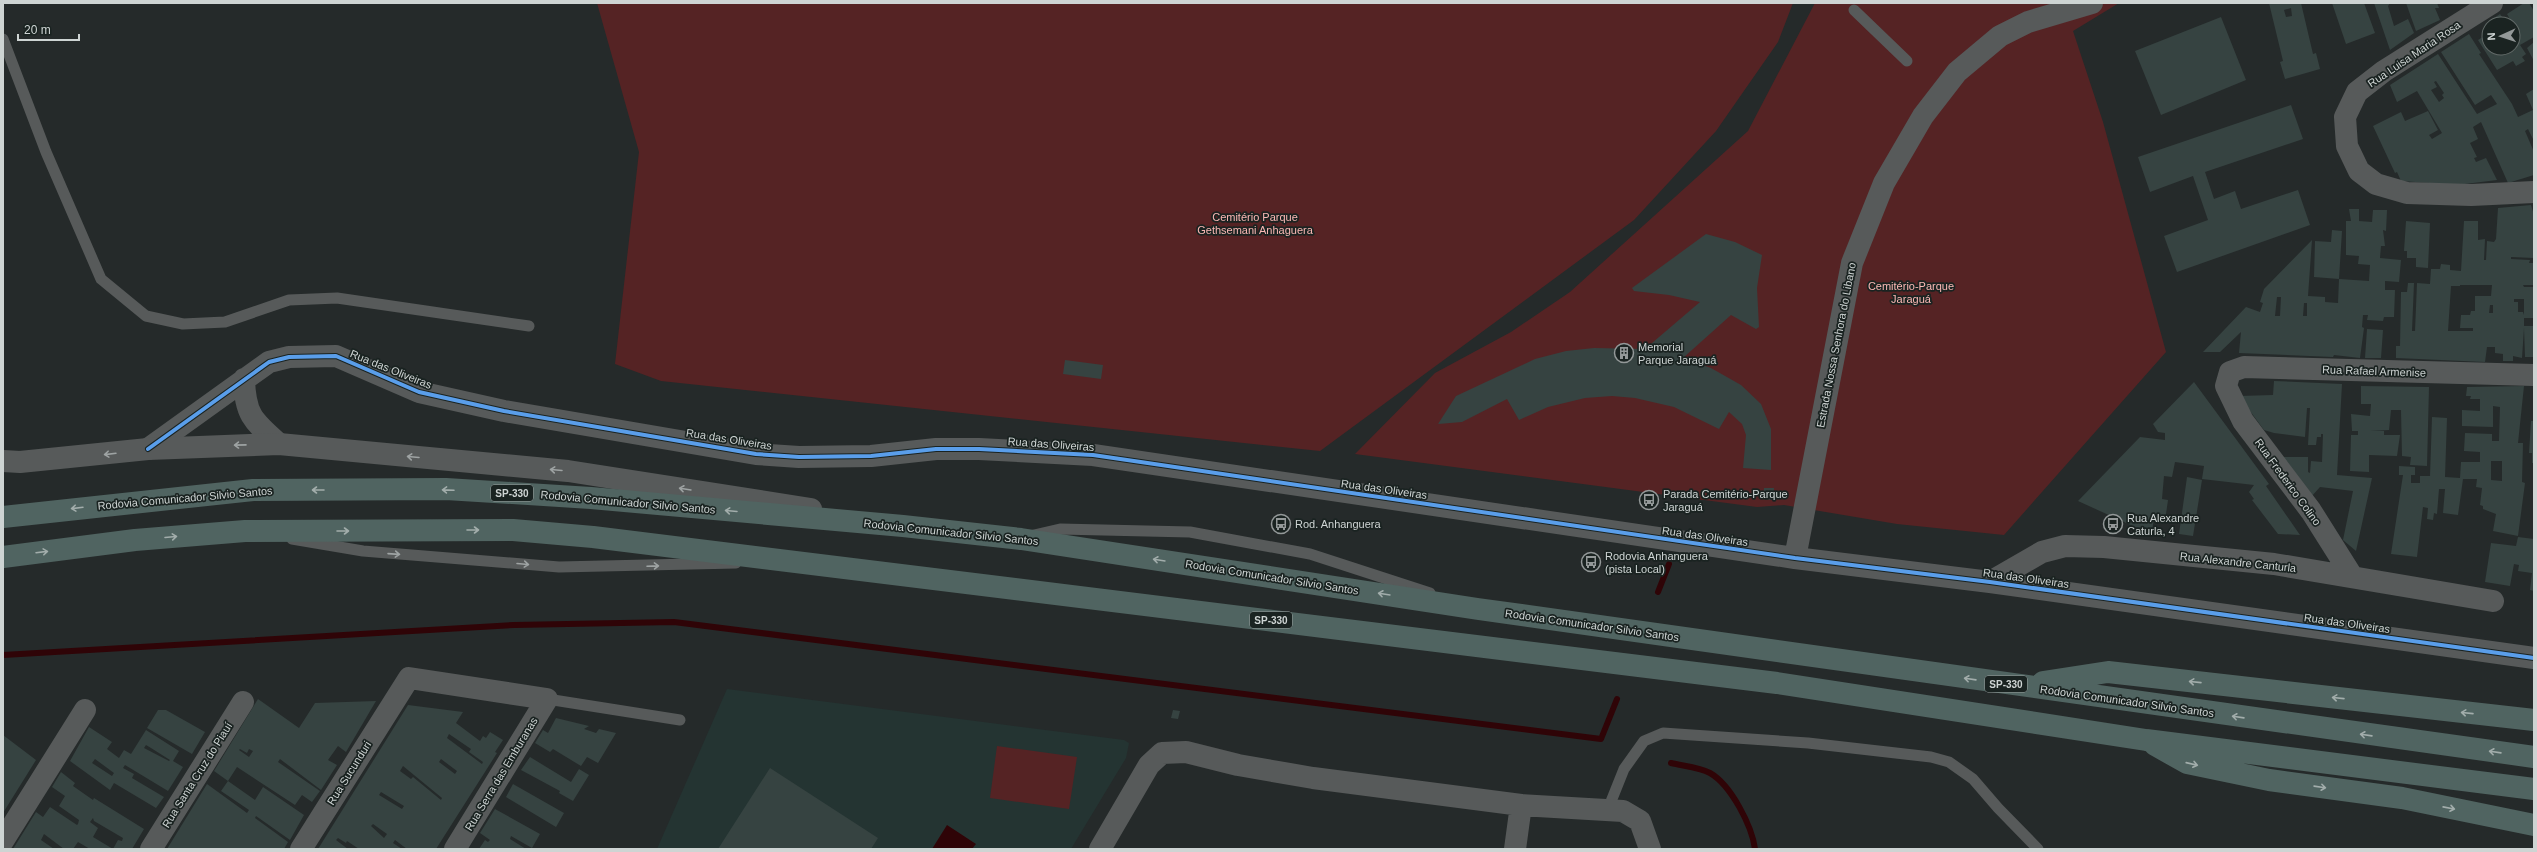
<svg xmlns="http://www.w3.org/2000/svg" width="2537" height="852" font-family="Helvetica,sans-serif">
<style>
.built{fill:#243432}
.green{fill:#552324}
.water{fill:#2f0407}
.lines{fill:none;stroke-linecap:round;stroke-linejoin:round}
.stream{stroke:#2f0407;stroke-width:6}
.building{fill:#364341;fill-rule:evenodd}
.lane{stroke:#575a5a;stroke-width:11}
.street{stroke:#575a5a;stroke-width:22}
.secondary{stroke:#575a5a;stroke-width:22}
.highway{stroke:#506461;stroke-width:22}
.cycleway-casing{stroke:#1a2321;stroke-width:6}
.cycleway{stroke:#5a9eea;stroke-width:4}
.oneway{stroke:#9ea3a3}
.oneway2{stroke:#a2adab}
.labels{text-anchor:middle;stroke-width:3.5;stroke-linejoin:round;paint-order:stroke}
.shield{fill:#1a2321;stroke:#989f9e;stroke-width:1}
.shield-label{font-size:10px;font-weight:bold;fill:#ced4d3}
.street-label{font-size:11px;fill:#ced4d3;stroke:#1a2321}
.park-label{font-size:11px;fill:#fab8b4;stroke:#1a2321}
.poi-label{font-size:11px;fill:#ced4d3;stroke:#1a2321;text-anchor:start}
</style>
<rect width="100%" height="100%" fill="#252a2a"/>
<path class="built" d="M727,689L1124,740L1129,743L1126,758L1071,849H657Z"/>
<path class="green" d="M597,3H1793L1778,42L1716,131L1634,220L1320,451L661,381L615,364L639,152Z
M1815,3H2119L2073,31L2103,122L2166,352L2004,535L1897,524L1784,505L1757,507L1355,454L1435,373L1511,332L1570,292L1748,131Z
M997,746L1077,757L1069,809L990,798Z"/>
<path class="water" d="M947,825L976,844L972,849H932Z"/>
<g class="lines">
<path class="stream" d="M1658,592L1669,564
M3,655L514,625L674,622L1601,739L1617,699
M1671,763C1683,766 1699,767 1710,773C1731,785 1752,826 1755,849"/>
</g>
<path class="building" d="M2269,3H2301L2313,54L2316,53L2320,69L2285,79L2280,62L2283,61ZM2291,8L2292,16L2286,17L2284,10Z
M2332,3H2364L2375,33L2346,44Z
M2374,3H2390L2388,6L2394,26L2408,19L2414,33L2390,50Z
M2406,3H2437L2439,8H2435L2440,20L2416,31Z
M2524,3H2529L2534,11V37L2520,45L2526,54L2522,57L2525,61L2516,66L2513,61L2497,70L2478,40L2489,33V48H2513V34L2517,32L2507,14Z
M2500,14L2507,24H2489V32L2485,24Z
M2221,17L2246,80L2161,115L2135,51Z
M2469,34L2481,53L2479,54L2512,104L2518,117L2533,110L2526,94L2534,89V141L2528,129L2525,131L2534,152V175L2508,183L2481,122L2473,127L2478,139L2470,143L2477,157L2474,158L2476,162L2486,158L2497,180L2457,185L2401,181L2397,172L2395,173L2373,126L2401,112L2405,121L2428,111L2438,130L2429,135L2432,139L2442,133L2417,91L2397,102L2390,85L2438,54L2477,114L2497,104L2491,95L2475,105L2441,52ZM2436,81L2444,93L2442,95L2444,98L2439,102L2431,90L2437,87L2434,82Z
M2534,42V61L2527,48Z
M2291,105L2303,139L2205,172L2214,199L2235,191L2241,209L2298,190L2310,225L2177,272L2164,236L2208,220L2193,176L2150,192L2138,157Z
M2531,205L2534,215V258L2511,257V259L2530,260L2529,263H2533L2534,285H2523L2524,287H2534V318H2524V326H2534V357H2525L2524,328L2522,358L2513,356V361H2503V354L2495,353V347H2487L2485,362L2396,358V346H2400L2401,292H2407L2408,283H2414L2412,331H2415L2417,283L2430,284L2431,269H2440L2441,264L2450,265V270L2461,271L2464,221H2478V240L2485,239L2484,260H2486L2487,241L2494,242L2496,239L2498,208ZM2460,285H2492L2491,296H2475V311H2471L2470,315H2461L2460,328H2473V331H2448L2451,286H2460ZM2514,299H2524V315L2523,312H2518V302H2514ZM2490,305H2493V313H2489Z
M2349,209H2359V221L2372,222L2373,210H2387L2386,231L2383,230L2385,246H2381L2380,258L2401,260L2399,282L2385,281V290H2395L2394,317H2384L2383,321L2367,320L2368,315H2363L2362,327L2364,328L2360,358L2334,355L2333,357L2239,353L2241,332L2220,352H2203L2246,307L2260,312L2263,303L2260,302L2264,289L2312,240L2308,296L2325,297V302L2338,303L2339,279L2314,277L2315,241L2331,242L2332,230L2342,231L2339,279L2369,281L2370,265L2358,264L2359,256L2346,255V221H2351ZM2277,297H2281L2280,316H2275ZM2304,303H2307V316H2303Z
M2406,221L2430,223L2428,268L2416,267V258H2407V251H2404Z
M1706,234L1735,242L1762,255L1757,288L1759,327L1756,329L1731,315L1683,358L1711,368L1741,385L1761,404L1771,429V470L1743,468L1746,435L1742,424L1729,412L1719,429L1674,407L1635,398L1612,396L1585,398L1548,407L1519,420L1507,399L1462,422L1438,424L1456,396L1535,359L1566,351L1594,348L1645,349L1700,302L1669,295L1634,291L1632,288Z
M2367,329L2383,330L2381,358H2365Z
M1065,360L1103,365L1101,379L1063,374Z
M2274,381L2342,384L2337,475L2372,478L2356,551L2343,540L2353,491L2320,487L2311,497L2282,457H2308V472L2310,473L2311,461L2322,462L2323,434H2321V437H2317L2316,445H2308L2310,408H2307L2305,437L2274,433L2264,430L2239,396L2273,395Z
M2194,382L2269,484L2266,486L2300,535L2278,534L2252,500L2254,499L2249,492L2254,485L2202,479L2204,466L2197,465L2175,462L2172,477L2164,476L2162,499L2168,500L2165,521L2154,519L2152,530L2135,527L2078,501L2140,437L2165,440V433L2158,432L2153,424Z
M2361,386L2429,387L2427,466L2410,465L2411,457L2402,456L2401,410H2391L2389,430L2370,431H2384V435H2400L2397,456L2369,455V472L2350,471L2351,435H2358V431H2352L2351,414L2370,416L2371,404H2361Z
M2524,386L2518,443H2523L2522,482L2525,483L2518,536L2493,531L2496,514L2483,509V506L2480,505L2482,488L2476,487L2477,479H2463L2458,515L2443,513L2445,489H2439L2437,514L2434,513L2433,520L2427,519L2428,508L2423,507L2417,557L2391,554L2403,475H2399V466L2415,467V475H2411V483H2420V476H2430L2432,417L2447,418L2445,477L2460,478L2461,462H2480V452L2464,451L2465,433L2492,434V441H2499L2500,407L2493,406V427L2462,426V410L2480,411V399H2470L2471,396H2466L2467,387ZM2491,461H2502V481L2491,480Z
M2531,421H2534V463H2532V453H2529Z
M2187,477L2202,480L2193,536L2179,534Z
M1764,488H1774L1773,500L1763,499Z
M2518,537L2534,539V591L2530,590L2532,573L2518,571L2519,565L2514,564L2510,586L2485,582L2491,543L2516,546Z
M258,699L299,728L315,703L376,701L346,752L338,746L328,760L337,765L321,790L280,759L278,762L320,791L312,802L302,795L295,805L237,767L228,781L255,800L263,787L304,815L290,840L256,816L255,818L288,842L284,849H167L207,784L247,813L249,810L221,791L228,781L214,771ZM240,749L247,753L249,749L253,751L249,757L239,750Z
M408,705L463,712L456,723L480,741L483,736L486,738L490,732L503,740L495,752L497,753L436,849H407L395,840L393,843L402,849H359L347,841L346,843L338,838L336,840L348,849H318ZM449,734L471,749L469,752L483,762L482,764L447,738ZM441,759L457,771L455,774L439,762ZM403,766L442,798L441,800L413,777L411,779L400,771ZM381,792L404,806L402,809L379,795ZM373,824L387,834L384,838L371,826Z
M158,710H166L205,732L192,754L147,728Z
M1173,710L1180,711L1178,719L1171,718Z
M556,718L589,726L584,729L596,733L599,729L616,733L598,763L587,757L581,766L553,749L550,752L535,743L543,730L548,733Z
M89,727L112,742L107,749L119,758L124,750L131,754L146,730L179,751L173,761L183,767L168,791L125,765L123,768L134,774L132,778L164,797L156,808L114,783L110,790L70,761ZM146,745L151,748L170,760L169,761L144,748ZM95,759L114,773L112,776L92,763Z
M3,735L36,760L3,813Z
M530,757L571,782L579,769L589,775L573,801L559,793L560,791L521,770Z
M770,768L878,838L871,849H718Z
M61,772L75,783L73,786L93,800L94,798L144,829L132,849H90L78,842L73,849H64L44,834L41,840L54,849H13L36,812L43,817L50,807L77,825L78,824L79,820L59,806L65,796L52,787ZM93,818L94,821L123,838L122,841L118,840L113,849L93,837L98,828L90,822Z
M513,784L564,813L556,827L506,797Z
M495,809L540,834L532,848L511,836L510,839L526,849H479L485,840L488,842L490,840L480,833Z"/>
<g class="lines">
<path class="lane" d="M1854,10L1907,61
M3,39L46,152L101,279L146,316L183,324L225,322L289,300L337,298L529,326
M1034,535L1060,529L1190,532L1310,554L1430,593
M292,539L363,551L559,567L736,563
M547,699L680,720
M1608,809L1624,769L1644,741L1663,733L1808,743L1931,757L1949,762L1973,779L1998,808L2038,849"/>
<path class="street" d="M2492,3L2384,71L2357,92L2345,117L2347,146L2359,171L2376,184L2407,193L2471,195L2534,192
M244,379C245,415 253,421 279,444
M148,449L269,362L289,357L336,356L419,392L504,411L756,454L799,457L871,456L936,449H979L1093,455L1795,558L1990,582L2534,658
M1795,558L1852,263L1884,183L1923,116L1957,72L2000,36L2028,22L2092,3
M2352,576L2311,511L2243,421L2226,386L2230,372L2244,367L2534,375
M1990,582L2042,552L2065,546L2104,547L2274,564L2493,601
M3,841L85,710
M151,849L243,702
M301,849L409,678L547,699L455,849
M1100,849L1149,765L1162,753L1186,752L1238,765L1313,778L1521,805L1623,811L1640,821L1650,849
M1515,849L1521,805"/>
<path class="secondary" d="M3,461L20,462L148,449L279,444L568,471L811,509"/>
<path class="highway" d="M3,517L253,490L446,489L591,498L903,526L1021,539L1478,609L2534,757
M3,557L135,540L245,531L513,530L593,537L1777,683L2146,740L2534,789
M2043,682L2108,672L2534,720
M2155,745L2187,763L2269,780L2402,798L2534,825"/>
<g class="cycleway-casing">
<path id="cycleway" d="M148,449L269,362L289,357L336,356L419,392L504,411L756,454L799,457L871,456L936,449H979L1093,455L1795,558L1990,582L2534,658"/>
</g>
<use href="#cycleway" class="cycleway"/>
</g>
<defs><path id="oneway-shaft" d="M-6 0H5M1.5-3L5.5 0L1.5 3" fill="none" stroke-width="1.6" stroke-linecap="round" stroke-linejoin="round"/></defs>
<g class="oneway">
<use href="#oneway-shaft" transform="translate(240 445) rotate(179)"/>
<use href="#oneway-shaft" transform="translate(110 454) rotate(173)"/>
<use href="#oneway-shaft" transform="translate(413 457) rotate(-175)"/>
<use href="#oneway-shaft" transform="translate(556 470) rotate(-175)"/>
<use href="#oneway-shaft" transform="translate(685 489) rotate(-171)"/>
<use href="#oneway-shaft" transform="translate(394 554) rotate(4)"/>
<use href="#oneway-shaft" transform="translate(523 564) rotate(5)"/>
<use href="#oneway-shaft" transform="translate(653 566) rotate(-2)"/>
</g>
<g class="oneway2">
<use href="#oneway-shaft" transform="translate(318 490) rotate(180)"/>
<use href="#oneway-shaft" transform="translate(448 490) rotate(-178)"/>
<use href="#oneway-shaft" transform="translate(77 508) rotate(173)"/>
<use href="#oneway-shaft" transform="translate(731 511) rotate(-175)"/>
<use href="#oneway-shaft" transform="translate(473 530)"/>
<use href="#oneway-shaft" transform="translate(343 531)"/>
<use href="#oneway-shaft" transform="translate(171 537) rotate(-5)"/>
<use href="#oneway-shaft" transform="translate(42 552) rotate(-7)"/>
<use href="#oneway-shaft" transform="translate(1159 560) rotate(-171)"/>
<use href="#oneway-shaft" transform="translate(1384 594) rotate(-171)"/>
<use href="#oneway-shaft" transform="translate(1970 679) rotate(-172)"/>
<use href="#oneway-shaft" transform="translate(2195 682) rotate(-174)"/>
<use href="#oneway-shaft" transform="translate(2338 698) rotate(-174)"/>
<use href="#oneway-shaft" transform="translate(2467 713) rotate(-174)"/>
<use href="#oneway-shaft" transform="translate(2238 717) rotate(-172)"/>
<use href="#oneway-shaft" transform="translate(2366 735) rotate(-172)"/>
<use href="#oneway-shaft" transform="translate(2495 752) rotate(-172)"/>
<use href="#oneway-shaft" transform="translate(2192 764) rotate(13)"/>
<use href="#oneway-shaft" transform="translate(2320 787) rotate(8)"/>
<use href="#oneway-shaft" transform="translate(2449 808) rotate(11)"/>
</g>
<defs>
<g id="building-ring" transform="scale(1)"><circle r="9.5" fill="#1a2321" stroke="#939898" stroke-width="1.5"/><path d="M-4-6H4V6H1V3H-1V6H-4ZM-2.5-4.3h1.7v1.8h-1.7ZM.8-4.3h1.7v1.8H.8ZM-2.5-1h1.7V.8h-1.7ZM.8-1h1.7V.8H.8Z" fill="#939898"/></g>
<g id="bus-ring" transform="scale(1)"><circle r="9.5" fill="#1a2321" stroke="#939898" stroke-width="1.5"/><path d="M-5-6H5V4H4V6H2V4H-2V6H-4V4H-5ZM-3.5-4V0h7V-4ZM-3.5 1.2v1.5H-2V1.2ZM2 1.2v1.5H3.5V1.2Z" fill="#939898"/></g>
</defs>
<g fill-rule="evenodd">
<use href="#building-ring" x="1624" y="353"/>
<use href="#bus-ring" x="1649" y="500"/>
<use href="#bus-ring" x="1281" y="524"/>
<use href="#bus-ring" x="2113" y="524"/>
<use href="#bus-ring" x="1591" y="562"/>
</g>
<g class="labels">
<g class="shield">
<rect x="491" y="485" width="42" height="16" rx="3"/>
<rect x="1250" y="612" width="42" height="16" rx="3"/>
<rect x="1985" y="676" width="42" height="16" rx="3"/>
</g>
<g class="shield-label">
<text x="512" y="497">SP-330</text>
<text x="1271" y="624">SP-330</text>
<text x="2006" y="688">SP-330</text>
</g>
<g class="street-label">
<text transform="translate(2414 54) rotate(-34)" y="4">Rua Luisa Maria Rosa</text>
<text transform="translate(1836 345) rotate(-79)" y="4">Estrada Nossa Senhora do Libano</text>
<text transform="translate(391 369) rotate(22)" y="4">Rua das Oliveiras</text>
<text transform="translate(2374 371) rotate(2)" y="4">Rua Rafael Armenise</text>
<text transform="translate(729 439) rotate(9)" y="4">Rua das Oliveiras</text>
<text transform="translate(1051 444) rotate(4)" y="4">Rua das Oliveiras</text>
<text transform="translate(2288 482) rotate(54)" y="4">Rua Frederico Colino</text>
<text transform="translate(1384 489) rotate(8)" y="4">Rua das Oliveiras</text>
<text transform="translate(185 498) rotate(-5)" y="4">Rodovia Comunicador Silvio Santos</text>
<text transform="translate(628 502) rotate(5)" y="4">Rodovia Comunicador Silvio Santos</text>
<text transform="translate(951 532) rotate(6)" y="4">Rodovia Comunicador Silvio Santos</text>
<text transform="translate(1705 536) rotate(8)" y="4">Rua das Oliveiras</text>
<text transform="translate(2238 562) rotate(6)" y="4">Rua Alexandre Canturla</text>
<text transform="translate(1272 577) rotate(9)" y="4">Rodovia Comunicador Silvio Santos</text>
<text transform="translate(2026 578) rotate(8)" y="4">Rua das Oliveiras</text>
<text transform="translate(2347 623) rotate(8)" y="4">Rua das Oliveiras</text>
<text transform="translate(1592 625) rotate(8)" y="4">Rodovia Comunicador Silvio Santos</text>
<text transform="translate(2127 701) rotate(8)" y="4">Rodovia Comunicador Silvio Santos</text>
<text transform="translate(349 773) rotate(-58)" y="4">Rua Sucunduri</text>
<text transform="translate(501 774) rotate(-59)" y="4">Rua Serra das Emburanas</text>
<text transform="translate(197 775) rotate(-58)" y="4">Rua Santa Cruz do Piauí</text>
</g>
<g class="park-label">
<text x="1255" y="221">Cemitério Parque<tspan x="1255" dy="13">Gethsemani Anhaguera</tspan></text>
<text x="1911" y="290">Cemitério-Parque<tspan x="1911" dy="13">Jaraguá</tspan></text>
</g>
<g class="poi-label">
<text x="1638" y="351">Memorial<tspan x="1638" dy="13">Parque Jaraguá</tspan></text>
<text x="1663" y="498">Parada Cemitério-Parque<tspan x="1663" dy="13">Jaraguá</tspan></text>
<text x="2127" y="522">Rua Alexandre<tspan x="2127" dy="13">Caturla, 4</tspan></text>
<text x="1295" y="528">Rod. Anhanguera</text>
<text x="1605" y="560">Rodovia Anhanguera<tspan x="1605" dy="13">(pista Local)</tspan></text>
</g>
</g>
<rect width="2537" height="852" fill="none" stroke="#ced4d3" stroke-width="8"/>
<g transform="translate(2501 36) rotate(267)"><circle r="19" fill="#1a2321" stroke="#626a68"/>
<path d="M0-3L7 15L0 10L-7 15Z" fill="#939898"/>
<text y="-6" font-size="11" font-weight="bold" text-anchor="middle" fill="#ced4d3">N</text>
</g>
<path d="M18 34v6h61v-6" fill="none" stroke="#ced4d3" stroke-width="2"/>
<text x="24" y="34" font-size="12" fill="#ced4d3" stroke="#1a2321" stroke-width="3" paint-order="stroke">20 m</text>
</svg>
